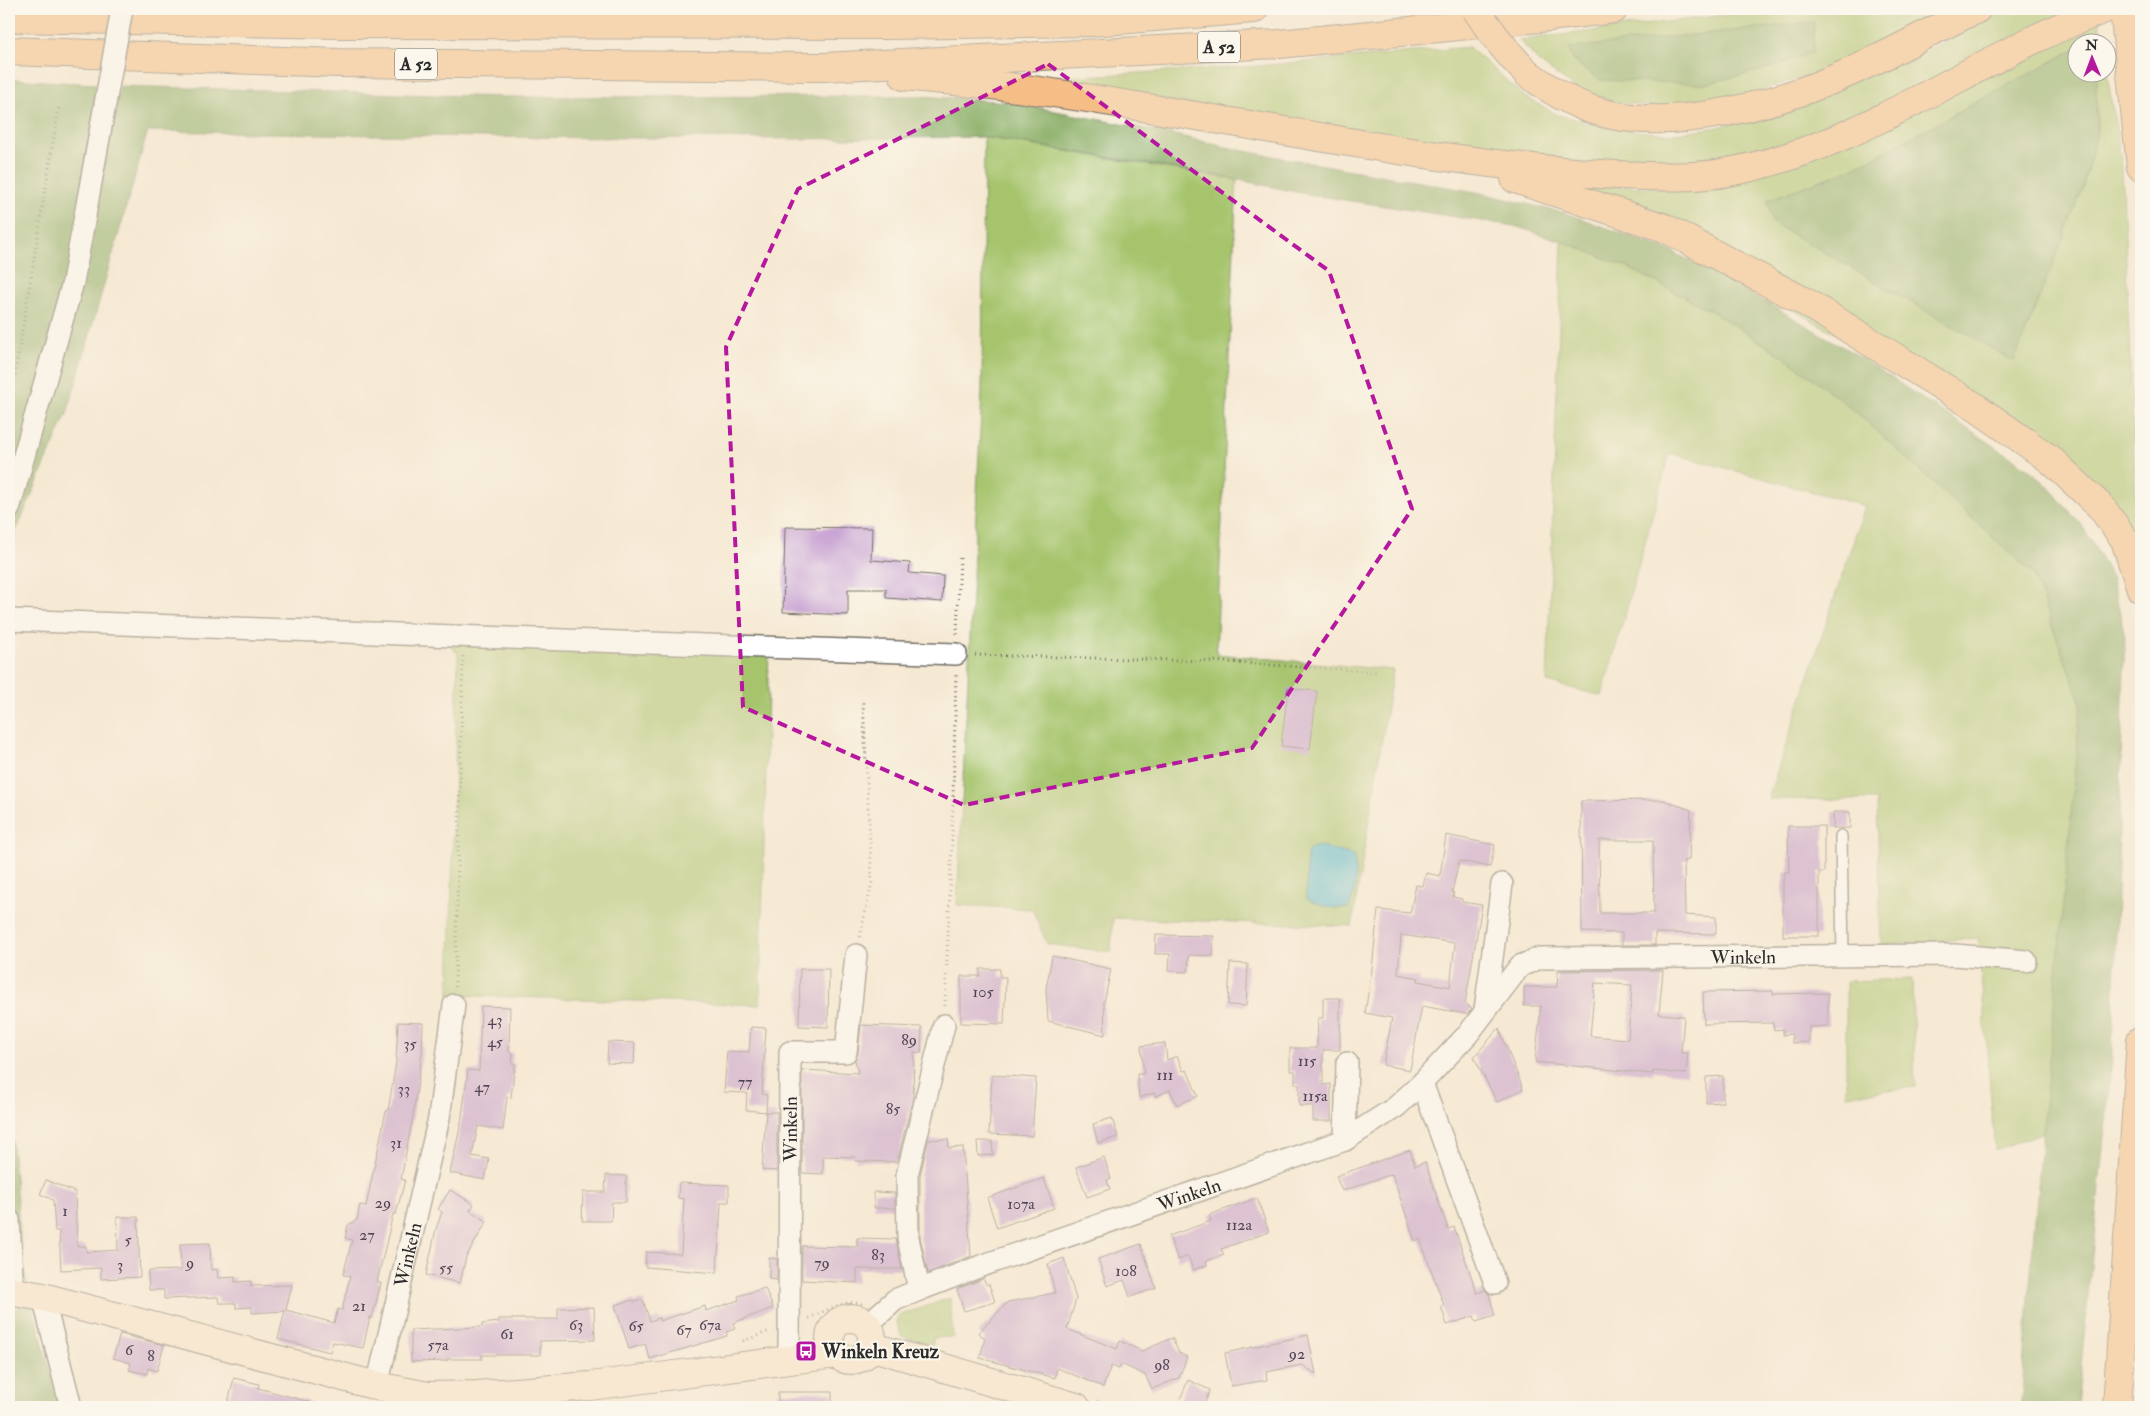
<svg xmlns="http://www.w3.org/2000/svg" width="2150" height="1416" font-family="'IM FELL Double Pica',serif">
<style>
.green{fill:#a5c46c;stroke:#68784c}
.forest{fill:#84aa60;stroke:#586a46}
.water{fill:#55bbd3;stroke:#40737f}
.building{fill:#bf94d0;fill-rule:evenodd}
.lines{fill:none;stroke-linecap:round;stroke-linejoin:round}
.lane-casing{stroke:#726e66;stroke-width:14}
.street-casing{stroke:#726e66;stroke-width:24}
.secondary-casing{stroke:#726e66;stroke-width:30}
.highway-casing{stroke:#726e66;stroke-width:30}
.path{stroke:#726e66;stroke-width:3;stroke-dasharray:1 4;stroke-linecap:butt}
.lane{stroke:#fff;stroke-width:11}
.street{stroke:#fff;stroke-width:21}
.secondary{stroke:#fbe5cf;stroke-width:28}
.highway{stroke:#f6be87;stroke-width:28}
.street-bridge-casing{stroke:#726e66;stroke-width:24;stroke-linecap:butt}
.highway-bridge-casing{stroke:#726e66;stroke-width:30;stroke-linecap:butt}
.street-bridge{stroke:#fff;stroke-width:21}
.highway-bridge{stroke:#f6be87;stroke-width:28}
.marked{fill:none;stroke:#b5179e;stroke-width:4;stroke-dasharray:10 6;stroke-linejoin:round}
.labels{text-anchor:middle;stroke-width:4.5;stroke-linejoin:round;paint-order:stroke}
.number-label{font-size:16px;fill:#504554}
.shield{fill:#fbf7ec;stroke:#696865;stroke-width:1}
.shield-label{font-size:18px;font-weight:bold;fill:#2b2b2b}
.street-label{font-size:19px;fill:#2b2b2b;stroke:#fbf7ec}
.poi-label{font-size:19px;font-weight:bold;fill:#2b2b2b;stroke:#fbf7ec;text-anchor:start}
</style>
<rect width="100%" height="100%" fill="#fbf7ec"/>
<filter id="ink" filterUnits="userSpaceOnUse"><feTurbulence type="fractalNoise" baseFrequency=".02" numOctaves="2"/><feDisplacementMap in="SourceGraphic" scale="10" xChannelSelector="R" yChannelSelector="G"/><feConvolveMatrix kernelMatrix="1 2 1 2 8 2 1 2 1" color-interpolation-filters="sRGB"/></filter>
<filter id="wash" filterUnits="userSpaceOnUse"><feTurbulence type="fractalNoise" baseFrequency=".0096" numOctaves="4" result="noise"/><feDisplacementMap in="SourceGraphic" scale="20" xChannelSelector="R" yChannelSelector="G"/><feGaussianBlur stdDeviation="1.12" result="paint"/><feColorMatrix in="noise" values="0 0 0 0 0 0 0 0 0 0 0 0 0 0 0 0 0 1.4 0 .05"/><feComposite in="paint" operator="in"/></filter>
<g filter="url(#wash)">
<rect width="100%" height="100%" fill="#f6e9d3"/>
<path class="green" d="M1774,9H1956L1855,61L1746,95L1666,108L1615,102L1575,88L1539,62L1519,40Z
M2010,9H2072L1891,103L1743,161L1585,167L1027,79L1246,67L1469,47L1525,97L1558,115L1610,128L1668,134L1718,127L1775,112L1915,56Z
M2100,21L2103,42H2078L2077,48L1854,168L1768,200L2014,361L2082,190L2097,132L2096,73H2107L2122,165L2138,552L2054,453L1562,183L1680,189L2022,55Z
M984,137L1237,180L1216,654L1393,670L1352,926L1113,918L1111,952L1047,944L1032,909L957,905L982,392Z
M1562,241L1627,267L1710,310L1789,360L1854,410L2033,574L2081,703L2044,1132L1995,1150L1978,938L1881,945L1877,800L1768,799L1865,506L1670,453L1602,696L1547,682Z
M447,642L769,647L760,1005L449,995L458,654Z
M1912,979L1915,1087L1846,1095V981Z
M950,1298L953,1337L933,1338V1345L901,1336L896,1321L898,1316Z"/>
<path class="forest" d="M1814,22L1813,52L1770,68L1705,84L1600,80L1573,61L1569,48Z
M2077,48L2078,72L2096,73L2097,132L2082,190L2014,361L1773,223L1767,200L1854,168Z
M9,79L96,84L92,130L110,133L120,86L507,97L921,96L1010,102L1162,132L1244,151L1476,192L1565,213L1672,251L1757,297L1855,354L2026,467L2046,484L2083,527L2111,575L2125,636L2112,1057L2077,1407H2021L2034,1230L2081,703L2033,574L1854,410L1789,360L1710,310L1627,267L1562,241L1514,226L1306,194L1215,175L984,137L793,139L485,137L148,131L67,414L9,547Z
M9,1109L23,1267L59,1407H9Z"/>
<path class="water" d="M1317,846L1353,855C1358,871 1356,893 1349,908C1334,909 1319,907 1306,898L1307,855L1310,849Z"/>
<g id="blocks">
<path class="building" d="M785,527L872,528L871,560L910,563L909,573L943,576L942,602L886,598V589H848V615L783,612Z
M1288,688L1317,691L1310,749L1281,746Z
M1663,800L1691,810L1689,860H1684L1685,915L1716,917V934L1655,933V945H1622V933L1582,932L1581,801ZM1599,840H1653L1654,913H1600Z
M1833,812H1850V828H1833Z
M1788,826H1824V872H1819V936H1783V881L1785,872H1789Z
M1446,835L1495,845L1490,867L1459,861L1452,892L1454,893L1453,897L1462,899V902L1482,905L1465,1004L1472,1009L1467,1014L1422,1006L1410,1070L1383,1065L1392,1018L1365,1013L1372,969L1378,910L1410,913L1416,885L1423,886L1426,873L1440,876ZM1401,935L1455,943L1450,987L1418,981L1419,978L1398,974Z
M1156,935L1214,936L1213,956L1189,955L1188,972L1169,971L1170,954H1155Z
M1052,956L1111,969L1104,1002L1105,1035L1048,1021L1046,989Z
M1230,963L1248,964L1246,1006L1228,1005Z
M800,969H829L828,1027L799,1026Z
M980,969H1000V977H1006L1004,1024L961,1023V976H980Z
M1663,970L1659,1014L1684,1016L1681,1053H1688L1686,1074L1653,1071V1074L1535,1062L1541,1006H1524V987H1557L1558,971ZM1595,983L1632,985L1628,1039L1590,1036Z
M1773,991V994L1828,993V1026L1809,1027V1042L1792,1043V1034L1783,1035V1029L1774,1030L1773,1023L1704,1024L1703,992Z
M1323,998H1340V1050H1323V1085L1331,1084V1121H1313V1106H1299V1085L1295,1084V1071H1290V1048H1317L1318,1018H1323Z
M481,1006L510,1007L509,1052L513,1053L512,1063L515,1064L511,1098L507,1097L503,1130L478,1126L472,1156L489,1159L485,1180L450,1173L461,1123L468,1070L479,1071Z
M398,1022L423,1023L422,1052L413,1116L401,1179L405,1180L396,1214H393L377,1282L381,1283L372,1318L370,1317L363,1348L333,1342L330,1352L278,1339L285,1311L252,1313V1307L236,1308V1303H219L218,1297L164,1299V1290H149L148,1271L181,1270L180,1244L210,1243L211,1270L217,1269L218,1278L235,1277V1282L251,1281V1286L292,1285L286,1310L334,1323L338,1309L342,1310L350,1276L343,1275L352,1240L345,1238L348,1225L357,1220L360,1205L366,1206L386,1111H388L396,1062Z
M861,1025L922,1027L921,1053L914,1052L913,1097L897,1162L855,1161L856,1157L823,1156V1174L802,1173V1070L858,1073L855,1060L858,1053Z
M751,1027L766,1028L762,1094L767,1095L766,1112L746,1110L747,1093L724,1092L727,1051L749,1052Z
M1499,1028L1523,1089L1497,1102L1474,1057Z
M608,1042L635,1043L634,1064L607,1063Z
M1165,1043L1167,1060L1177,1056L1183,1071L1187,1070L1198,1096L1177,1105L1170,1090L1155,1097L1154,1093L1139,1098L1137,1074H1144L1141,1046Z
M992,1075L1036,1078L1032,1136L989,1134Z
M1723,1076V1102L1706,1103V1077Z
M766,1112H777V1171L762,1170Z
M1112,1118L1118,1137L1098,1143L1093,1124Z
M948,1139L949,1148L963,1147L971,1256L928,1273L920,1237V1176L928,1140Z
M977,1141H992L993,1155L978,1156Z
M1410,1150L1415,1166L1425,1162L1448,1229L1454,1227L1477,1293L1485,1290L1489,1294L1495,1316L1476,1322L1474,1316L1447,1325L1441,1306L1444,1305L1420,1239L1415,1241L1392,1174L1342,1191L1336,1176Z
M1104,1157L1111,1179L1107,1180L1110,1189L1087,1197L1076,1167Z
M606,1175L626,1176V1202H612L611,1221H582L583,1192H605Z
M1044,1178L1054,1208L997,1228L987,1198Z
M46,1180L75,1192L77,1246H86V1252L118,1250L117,1217H138L140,1277L101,1279V1268L61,1270L59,1231H55L53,1200L40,1194Z
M679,1183L729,1185V1202H721L717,1273L645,1267L646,1252L681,1254L684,1199L678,1198Z
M450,1190L474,1204L470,1211L487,1221L466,1257L460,1283L426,1275L436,1229L442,1212L438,1209Z
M874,1192L895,1193V1208H874Z
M1257,1198L1269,1232L1221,1249L1224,1255L1206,1261L1207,1265L1193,1270L1188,1256L1178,1260L1169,1236L1211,1221L1209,1215Z
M857,1238L896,1239L902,1269H857V1283L802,1280V1246L857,1247Z
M1141,1244L1156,1288L1130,1297L1124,1280L1107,1286L1098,1259Z
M769,1258L777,1259V1280L769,1279Z
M1064,1258L1076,1299L1067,1329L1117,1349L1120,1341L1142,1351L1172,1338L1179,1353L1187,1357L1179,1378L1152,1389L1145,1375L1121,1364L1119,1369L1111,1366L1103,1387L1057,1368L1055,1378L980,1358L985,1338L978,1333L1008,1302L1055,1293L1048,1264Z
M983,1279L987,1285L989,1284L995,1302L964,1311L957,1289Z
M765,1288L773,1308L733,1323L735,1329L726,1332L727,1336L650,1359L645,1344L629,1349L615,1305L633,1300L634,1302L643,1300L650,1321L659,1318V1321L705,1306L706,1311L739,1300L738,1296Z
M594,1307L595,1340L540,1341V1355H482V1359H447V1361L411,1362V1330L482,1327V1324L499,1322V1319H558V1308Z
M120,1334L164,1345L157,1371L148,1368L147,1374L129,1370L131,1363L113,1358Z
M1308,1335L1316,1374L1302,1365L1266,1372L1267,1380L1231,1386L1225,1353Z
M234,1378L259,1384L258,1388L310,1402L309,1407H227Z
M1188,1380L1210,1390L1203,1407H1177Z
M778,1392H832V1407H778Z"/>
</g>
</g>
<g filter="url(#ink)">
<use href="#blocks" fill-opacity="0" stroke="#726e66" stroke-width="1"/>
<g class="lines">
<g class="lane-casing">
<path id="lane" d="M1841,836L1843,956"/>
</g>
<g class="street-casing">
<g id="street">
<path d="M9,509L73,282L99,138"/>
<path d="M9,620L956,654"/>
<path d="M1485,1010L1502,884"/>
<path d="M1422,1083L1495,1283"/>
<path d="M1345,1140L1347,1063"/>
<path d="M9,1220L12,1275L10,1291"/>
<path d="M919,1290L908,1238L907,1175L944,1025"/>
<path d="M43,1297L71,1407"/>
<path id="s1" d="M867,1325L895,1300L919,1290L981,1266L1345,1140L1396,1107L1422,1083L1468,1034L1520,966L1540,958L1955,955L2026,961"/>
<path id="s2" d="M789,1360L790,1052H846L856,955"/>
<path id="s3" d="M377,1386L439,1118L454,1005"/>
</g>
</g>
<g class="secondary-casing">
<path id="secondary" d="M9,1291L43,1297L377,1386L428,1396L477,1395L590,1386L836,1354
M830 1339a21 21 0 1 1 42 0a21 21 0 1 1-42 0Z
M870,1346L1076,1407"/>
</g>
<g class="highway-casing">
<path id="highway" d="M2124,9L2141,167
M9,18L340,24L887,25L1092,22L1254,9
M9,51L339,63L823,67L1279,44L1549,17L1614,9
M1527,73C1547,88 1569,102 1593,110C1666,134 1765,107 1834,79C1883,59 1929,31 1977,9
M904,76C952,81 1000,85 1047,92C1148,107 1248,125 1349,142C1438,157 1526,170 1616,175C1651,176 1694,179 1728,172C1866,147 1976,56 2105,9
M1515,179L1665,228L1807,303L1974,406L2051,460L2101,507L2125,540L2141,589
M2117,1407L2141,1040"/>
</g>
<path class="path" d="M9,410L59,107
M957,634L960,557
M975,655L1211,661L1379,672
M860,937L872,882L863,702
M455,987L463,656
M945,1006L952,841L956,673
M809,1318C824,1312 846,1298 862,1304
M743,1341L770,1331
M1097,1401L1113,1407"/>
<use href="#lane" class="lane"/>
<use href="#street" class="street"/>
<use href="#secondary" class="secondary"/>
<use href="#highway" class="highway"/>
<g class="street-bridge-casing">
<path id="street-bridge" d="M99,138L122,9"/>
</g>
<g class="highway-bridge-casing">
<path id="highway-bridge" d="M1476,9C1491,33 1507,53 1527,73"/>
</g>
<use href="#street-bridge" class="street-bridge"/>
<use href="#highway-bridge" class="highway-bridge"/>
</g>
</g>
<path d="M0 0H2150V1416H0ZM1048,64L1329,271L1412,509L1252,748L964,805L743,707L726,347L798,189Z" fill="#f6e9d3" fill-opacity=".55" fill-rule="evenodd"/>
<path class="marked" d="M1048,64L1329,271L1412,509L1252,748L964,805L743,707L726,347L798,189Z"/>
<defs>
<g id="bus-square" transform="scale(1.125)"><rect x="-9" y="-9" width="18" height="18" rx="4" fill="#b5179e" stroke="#fbf7ec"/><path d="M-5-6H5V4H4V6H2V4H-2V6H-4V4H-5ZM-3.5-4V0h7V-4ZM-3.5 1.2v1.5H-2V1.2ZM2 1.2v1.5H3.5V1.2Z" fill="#fff"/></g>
</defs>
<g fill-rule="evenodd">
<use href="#bus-square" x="806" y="1351"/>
</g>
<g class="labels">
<g class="number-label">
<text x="983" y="997">105</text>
<text x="495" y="1025">43</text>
<text x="909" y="1045">89</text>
<text x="495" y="1047">45</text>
<text x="410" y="1049">35</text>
<text x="1307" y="1066">115</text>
<text x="1165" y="1080">111</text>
<text x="745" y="1087">77</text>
<text x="482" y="1092">47</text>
<text x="404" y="1094">33</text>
<text x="1315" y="1101">115a</text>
<text x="893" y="1114">85</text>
<text x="396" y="1148">31</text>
<text x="383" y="1208">29</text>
<text x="1021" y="1209">107a</text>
<text x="65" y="1216">1</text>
<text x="1239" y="1230">112a</text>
<text x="367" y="1240">27</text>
<text x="128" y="1245">5</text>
<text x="878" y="1260">83</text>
<text x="190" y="1268">9</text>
<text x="822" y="1268">79</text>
<text x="120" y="1270">3</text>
<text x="446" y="1273">55</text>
<text x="1126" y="1276">108</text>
<text x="359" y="1311">21</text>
<text x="576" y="1330">63</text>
<text x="710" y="1330">67a</text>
<text x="636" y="1331">65</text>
<text x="684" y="1335">67</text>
<text x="507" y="1339">61</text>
<text x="438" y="1350">57a</text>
<text x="129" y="1355">6</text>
<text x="1297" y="1359">92</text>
<text x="151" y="1361">8</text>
<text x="1162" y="1370">98</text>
</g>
<g class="shield">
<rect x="1198" y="31.5" width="42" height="31" rx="4"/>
<rect x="395" y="48.5" width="42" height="31" rx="4"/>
</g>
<g class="shield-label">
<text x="1219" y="53">A 52</text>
<text x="416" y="70">A 52</text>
</g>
<g class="street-label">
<text dy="7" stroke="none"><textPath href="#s1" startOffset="989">Winkeln</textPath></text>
<text dy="7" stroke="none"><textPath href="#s2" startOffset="231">Winkeln</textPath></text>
<text dy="7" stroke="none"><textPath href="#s1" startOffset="350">Winkeln</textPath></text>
<text dy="7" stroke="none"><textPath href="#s3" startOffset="135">Winkeln</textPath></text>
</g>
<g class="poi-label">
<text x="822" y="1358">Winkeln Kreuz</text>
</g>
</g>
<rect width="2150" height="1416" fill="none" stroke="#fbf7ec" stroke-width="30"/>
<g transform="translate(2092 58) rotate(359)"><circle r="24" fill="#fbf7ec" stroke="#a8a59f"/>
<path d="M0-4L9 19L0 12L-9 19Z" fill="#b5179e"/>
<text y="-8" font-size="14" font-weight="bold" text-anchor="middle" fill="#2b2b2b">N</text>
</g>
</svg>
